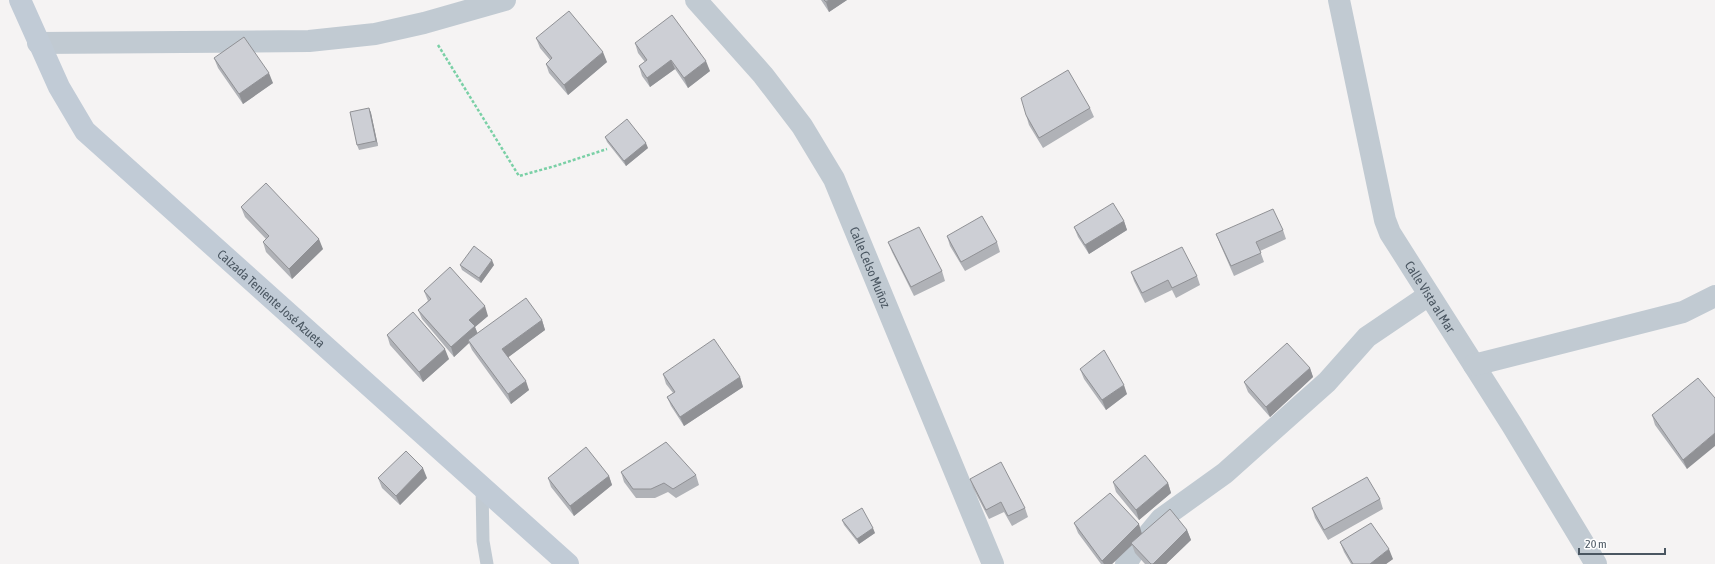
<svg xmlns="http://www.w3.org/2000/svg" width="1715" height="564" font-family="'Asap Condensed',sans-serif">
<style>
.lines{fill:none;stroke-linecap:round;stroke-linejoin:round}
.path{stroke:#7ad0a6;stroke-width:2.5;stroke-dasharray:3 2;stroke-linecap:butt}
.lane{stroke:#c1cad2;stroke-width:13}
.street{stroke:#c1cad2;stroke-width:22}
.secondary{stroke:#c1cbd6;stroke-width:22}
.wall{fill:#b0b2b7}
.shaded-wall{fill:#909195}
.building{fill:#cdcfd5;stroke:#909195}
.labels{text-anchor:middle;stroke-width:3.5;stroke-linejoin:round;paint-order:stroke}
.street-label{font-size:13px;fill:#4a5661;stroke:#fff}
</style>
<rect width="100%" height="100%" fill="#f5f3f3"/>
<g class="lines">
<path class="path" d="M438,45L519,176L555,166L607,149"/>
<path class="lane" d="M482,486L483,541L487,564"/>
<g class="street">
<path id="s1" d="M696,0L763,75L802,126L834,179L993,564"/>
<path id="s2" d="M1339,0L1385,220L1390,233L1512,425L1596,564"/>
<path d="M38,43L309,41L375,34L424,23L505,0"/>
<path d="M1474,365L1683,312L1715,296"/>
<path d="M1126,564L1132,554L1161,519L1225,473L1327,382L1367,337L1429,295"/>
</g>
<path class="secondary" id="s3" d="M20,0L59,87L85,131L568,564"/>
</g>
<path class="wall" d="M821,0H847L829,12Z
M536,38L607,62L568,95L549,73L546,64L550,60L540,48Z
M635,43L710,71L688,88L675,69L650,87L642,76L639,66L645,62L638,53Z
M214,58L273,83L243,104L218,68Z
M369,108L371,113L378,146L359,150L357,145Z
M1090,108L1094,117L1043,148L1029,125L1026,115Z
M605,137L648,148L626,166L607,142Z
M241,207L323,249L292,279L266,252L263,242L266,239L245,217Z
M1124,221L1127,230L1089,254L1078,237L1074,227Z
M1283,230L1286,239L1260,251L1264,262L1234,276L1220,244L1216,234Z
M947,236L997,242L1000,252L965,271L950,246Z
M888,242L942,271L945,281L914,296L892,252Z
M460,265H494L481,283L462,270Z
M1131,272L1197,276L1200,285L1176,298L1172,290L1145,303L1134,281Z
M424,291L488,316L475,327L478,334L542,320L545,330L508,357L529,390L511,404L472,350L469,343L454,357L422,319L418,310L428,301Z
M387,335L449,359L423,382L390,345Z
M1310,368L1313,377L1270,417L1248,392L1244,382Z
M1080,369L1127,394L1106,410L1084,379Z
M663,374L740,377L743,387L684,426L671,406L667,397L673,393L666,384Z
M1698,378L1687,469L1655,425L1652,415Z
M621,472L696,475L699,485L676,498L668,492L655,498H636L624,482Z
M609,476L612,485L574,516L551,487L548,478Z
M378,478H427L400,505L382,488Z
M970,479L1025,508L1028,517L1012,526L1004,512L989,519L973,488Z
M1113,482L1168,483L1171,493L1139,520L1116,492Z
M1380,499L1383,509L1328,540L1315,518L1312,508Z
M842,520L875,533L859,544L844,525Z
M1074,523L1142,533L1187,530L1191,540L1166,564H1145L1135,553L1132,545L1112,564H1101L1078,533Z
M1340,542L1393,559L1386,564H1351L1344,552Z"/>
<path class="shaded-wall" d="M829,0H847L829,12L826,2Z
M603,52L607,62L568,95L564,85Z
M671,60L675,69L650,87L647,78Z
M706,61L710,71L688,88L684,78Z
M269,73L273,83L243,104L239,94Z
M369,108L371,113L378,146L376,141Z
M646,143L648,148L626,166L624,161Z
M1124,221L1127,230L1089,254L1085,245Z
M319,239L323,249L292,279L289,269Z
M492,260L494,265L481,283L479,278Z
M485,306L488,316L475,327L478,335L468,340L469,343L454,357L451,347L469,320Z
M542,320L545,330L506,359L502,349Z
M445,349L449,359L423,382L419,372Z
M1310,368L1313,377L1270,417L1266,407Z
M740,377L743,387L684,426L680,417Z
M526,381L529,390L511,404L508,394Z
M1124,385L1127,394L1106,410L1102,400Z
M1715,433V446L1687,469L1683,460Z
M423,468L427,478L400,505L396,496Z
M609,476L612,485L574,516L570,506Z
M1168,483L1171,493L1139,520L1136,510Z
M1139,524L1142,534L1131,543L1132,545L1112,564H1104L1102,561Z
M873,528L875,533L859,544L857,539Z
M1187,530L1191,540L1166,564H1153Z
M1389,549L1393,559L1386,564H1370Z"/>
<path class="building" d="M824,0H829L826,2Z
M569,11L603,52L564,85L546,64L552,58L536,38Z
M672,15L706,61L684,78L671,60L647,78L639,66L647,60L635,43Z
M244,37L269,73L239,94L214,58Z
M1068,70L1090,108L1039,138L1026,115L1021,98Z
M369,108L376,141L357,145L350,112Z
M627,119L646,143L624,161L605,137Z
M266,183L319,239L289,269L263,242L269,236L241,207Z
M1113,203L1124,221L1085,245L1074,227Z
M1273,209L1283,230L1256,242L1261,253L1231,266L1216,234Z
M982,216L997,242L961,262L947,236Z
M919,227L942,271L911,287L888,242Z
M474,246L492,260L479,278L460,265Z
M1182,247L1197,276L1172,288L1168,280L1142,293L1131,272Z
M450,267L485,306L469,320L475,326L451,347L418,310L431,299L424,291Z
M526,298L542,320L502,349L526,381L508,394L468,340Z
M413,312L445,349L419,372L387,335Z
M714,339L740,377L680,417L667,397L675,392L663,374Z
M1287,343L1310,368L1266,407L1244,382Z
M1104,350L1124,385L1102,400L1080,369Z
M1698,378L1715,398V433L1683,460L1652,415Z
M666,442L696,475L673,489L664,483L651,489H633L621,472Z
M586,447L609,476L570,506L548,478Z
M406,451L423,468L396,496L378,478Z
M1145,455L1168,483L1136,510L1113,482Z
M1001,462L1025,508L1008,516L1001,502L986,510L970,479Z
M1367,477L1380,499L1324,530L1312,508Z
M1110,493L1139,524L1102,561L1074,523Z
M862,508L873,528L857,539L842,520Z
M1170,509L1187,530L1153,564H1151L1131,543Z
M1371,523L1389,549L1370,564H1353L1340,542Z"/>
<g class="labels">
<g class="street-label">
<text dy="5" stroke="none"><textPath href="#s1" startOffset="322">Calle Celso Muñoz</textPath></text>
<text dy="5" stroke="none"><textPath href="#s2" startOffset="314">Calle Vista al Mar</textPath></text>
<text dy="5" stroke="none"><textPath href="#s3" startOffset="397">Calzada Teniente José Azueta</textPath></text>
</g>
</g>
<path d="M1579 548v6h86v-6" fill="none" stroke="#4a5661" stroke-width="2"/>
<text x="1585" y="548" font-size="12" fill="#4a5661" stroke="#ffffff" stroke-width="3" paint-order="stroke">20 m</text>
</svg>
